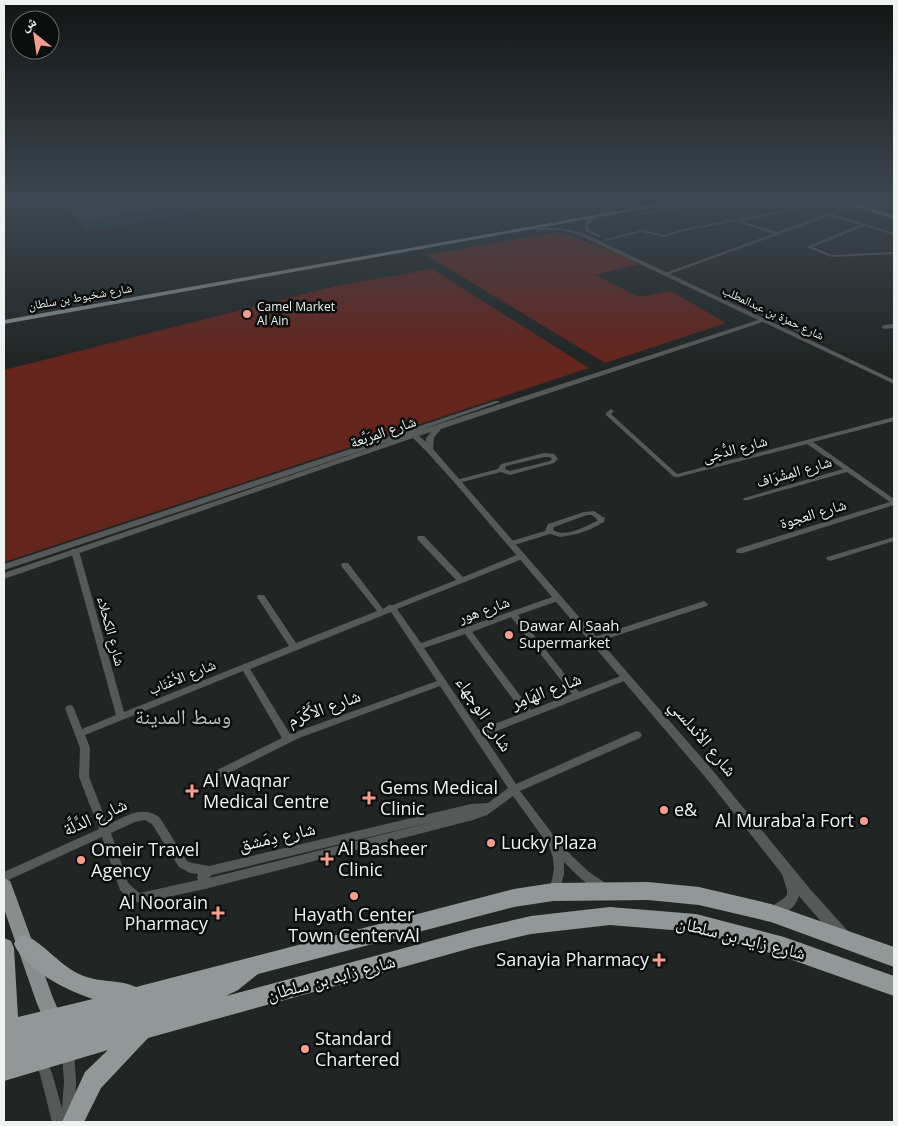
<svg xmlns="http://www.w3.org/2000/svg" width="898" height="1126" font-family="'Open Sans','Noto Naskh Arabic',sans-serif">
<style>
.green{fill:#64251d}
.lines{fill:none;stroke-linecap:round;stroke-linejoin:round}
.minor{fill:#575959;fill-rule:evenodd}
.tertiary{fill:#575959;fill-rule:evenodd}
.primary{fill:#888e8d;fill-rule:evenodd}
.trunk{fill:#929898;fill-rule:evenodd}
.wall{fill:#1d4c49}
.shaded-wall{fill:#183e3c}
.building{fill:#225855;stroke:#183e3c}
.poi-dot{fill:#f59d8f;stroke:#0c0e0e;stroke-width:2}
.labels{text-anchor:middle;stroke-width:5;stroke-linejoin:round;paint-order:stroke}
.far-street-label{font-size:12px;fill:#eef2f1;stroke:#0c0e0e}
.far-poi-label{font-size:12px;fill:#eef2f1;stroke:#0c0e0e;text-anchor:start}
.street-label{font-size:15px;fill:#eef2f1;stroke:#0c0e0e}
.poi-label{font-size:15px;fill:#eef2f1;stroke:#0c0e0e;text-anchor:start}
.near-street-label{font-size:18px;fill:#eef2f1;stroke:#0c0e0e}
.near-poi-label{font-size:18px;fill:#eef2f1;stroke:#0c0e0e;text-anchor:start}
.near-quarter-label{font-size:21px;fill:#bdc4c3;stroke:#0c0e0e}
</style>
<rect width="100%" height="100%" fill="#212625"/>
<path class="green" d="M559,232L617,253L639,264L595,275L639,297L671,291L726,323L605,363L426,255Z
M432,269L589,368L4,562V370L340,285Z"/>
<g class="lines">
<path class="minor" d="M22,200H30L4,207V205Z
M711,200H722L635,216L633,215Z
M809,203L810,205L780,213L741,221L777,232L845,207H860L861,209H846L832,214L894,233V235L864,226L813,247L832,255L894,252V254L832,257L808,248V246L860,225L829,216L667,275H665V273L773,234L736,221L685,231L664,237L642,232L605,241L603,240L642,230L664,235L684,229L780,211Z
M894,206V208L877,210L875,209Z
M894,324V328L884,329L881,327L884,325Z
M611,409L614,411L611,414L677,474L894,417V421L813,442L894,499V505L743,553H737L736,551L737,549L890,502L847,472L748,500H744L743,499L744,498L843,469L807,444L678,477H674L606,415V413Z
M544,453L554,454L558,459L554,463L510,475L501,472L458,483L455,481L456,480L498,469L501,464ZM544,457H550L552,459L550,461L510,471L505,469L506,466Z
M594,511L603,517L605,518L604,522L591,529L577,534L560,537L550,534L511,546L507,544L508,542L545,531L548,524L584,512ZM587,515H592L597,519V521C584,527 566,538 553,530L554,527Z
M418,536H424L463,577L519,554H522L526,556L525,558L397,609L421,643L558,595L562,598L561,600L518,615L579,692L626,674L629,675L630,677L629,679L484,736L516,784L634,732L637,731L640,732L642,735L640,738L520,791L558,841L573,857L589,872L607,884L608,888L607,892L603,893C588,887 575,873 564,862V875L557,896L553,897L549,896L548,892L552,880L554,869L553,858L549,846L513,796L487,815L473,820L205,889L140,903L129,899L120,890L102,837L4,882V872L99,829L79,777L80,748L65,708L67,706L70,705L73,706L82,729L116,715L71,551L72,549H78L79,551L124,712L289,646L257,597L258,595H264L296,643L377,611L342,567L341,565L342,563H348L383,609L389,605H393L456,580L418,540L417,538ZM391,612L437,681L290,734L250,669ZM511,617L572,694L531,710L472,632ZM465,634L523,713L479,730L424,648ZM243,671L282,738L217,770L215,773L217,776L220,777L223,776L299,738L440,686L508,788L488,803L471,804L209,866L192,863L187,861L160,818C143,804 124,817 108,825L89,777L90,748L85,735ZM145,820L152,824L179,867L190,873L198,874L197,877L198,880L140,893L137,891L128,883L111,833L135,822ZM440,820L209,878L212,875Z
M894,537V541L830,561L826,559L827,557Z
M704,601L708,604L707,606L594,643L591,642L590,640L591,638Z
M68,1046L72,1048L74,1052L76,1082L75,1122H52L40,1074L34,1060L36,1056L40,1054L44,1056L52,1073L62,1109L64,1082L62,1052L64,1048Z"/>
<path class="tertiary" d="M595,216L599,217L590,223L588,226L590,230L600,235V237H598L586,232L584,226L586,221Z
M531,228H561L583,233L763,318L767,317L748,308V306H752L808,332V334H804L771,319L768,320L894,380V384L892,383L763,322L441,429L434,438L433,449L714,772L810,889L847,930L849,935L847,940L842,942L837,940L799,896C795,909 785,914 772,919L767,917L765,913C769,905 781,903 787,895V890L782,874L706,778L455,483L426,451L413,438L4,579V573L409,435L4,570V564L495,401H499L500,402L414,432L758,320L579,235L561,230H529V229ZM431,432L426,438V442L419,436Z"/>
<path class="primary" d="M680,200H694L4,324V320Z
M832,200H842L894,215V219Z
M4,878L10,881L12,886L53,998L64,1023L62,1030L55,1032L48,1030L36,1001L4,909Z"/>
<path class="trunk" d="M648,882L699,887L771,904L894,947V967L771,922L699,905L648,900L553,901L514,907L258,974L238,990L226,996L475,929L531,916L610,907L696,914L784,937L894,976V996L784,957L696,932L610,925L531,934L475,947L148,1038L101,1088L84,1122H62L85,1072L108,1050L4,1081V938L11,941L14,948L18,1017L93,999C67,991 25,969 14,944L17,937L24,935C43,942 58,964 79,974C97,983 119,979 136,987L514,889L553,883Z"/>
</g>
<path class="wall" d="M68,201L195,212L86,231L70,210Z"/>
<path class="shaded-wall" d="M194,203L195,212L86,231L83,221Z"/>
<path class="building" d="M191,200L194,203L83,221L68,201Z"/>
<linearGradient id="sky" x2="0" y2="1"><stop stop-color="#121514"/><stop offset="0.56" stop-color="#3d4751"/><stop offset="1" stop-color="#3d4751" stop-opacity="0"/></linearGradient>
<rect width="898" height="358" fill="url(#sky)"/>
<g class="poi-dot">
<circle cx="247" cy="314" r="5"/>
<circle cx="509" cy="635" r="5"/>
<path d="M189.5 783.5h5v5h5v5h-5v5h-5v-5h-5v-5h5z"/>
<path d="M366.5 790.5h5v5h5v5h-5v5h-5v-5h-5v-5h5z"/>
<circle cx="664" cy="810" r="5"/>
<circle cx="864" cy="821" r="5"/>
<circle cx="491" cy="843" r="5"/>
<path d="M324.5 851.5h5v5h5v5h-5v5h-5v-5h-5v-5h5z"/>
<circle cx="81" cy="860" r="5"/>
<circle cx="354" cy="896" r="5"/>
<path d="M215.5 905.5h5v5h5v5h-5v5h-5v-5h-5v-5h5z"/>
<path d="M656.5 952.5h5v5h5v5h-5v5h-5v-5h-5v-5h5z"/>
<circle cx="305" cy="1049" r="5"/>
</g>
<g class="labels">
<g class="far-street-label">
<text transform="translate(80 297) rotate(-10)" y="4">شارع شخبوط بن سلطان</text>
<text transform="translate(773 313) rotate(25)" y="4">شارع حمزة بن عبدالمطلب</text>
</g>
<g class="far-poi-label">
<text x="257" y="311">Camel Market<tspan x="257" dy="14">Al Ain</tspan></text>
</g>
<g class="street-label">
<text transform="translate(383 432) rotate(-19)" y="5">شارع المِرَبَّعة</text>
<text transform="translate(735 449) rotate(-15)" y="5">شارع الدُّجَى</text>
<text transform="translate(794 472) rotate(-16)" y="5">شارع المِشْرَاف</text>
<text transform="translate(813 514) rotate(-17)" y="5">شارع العجوة</text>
<text transform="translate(484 610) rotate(-19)" y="5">شارع هور</text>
<text transform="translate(111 631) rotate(75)" y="5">شارع الكحلاء</text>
<text transform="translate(182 677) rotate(-22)" y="5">شارع الأَعْنَاب</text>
</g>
<g class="poi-label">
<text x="519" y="631">Dawar Al Saah<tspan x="519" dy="17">Supermarket</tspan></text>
</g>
<g class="near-street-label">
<text transform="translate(546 691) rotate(-21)" y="6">شارع الهَامِر</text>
<text transform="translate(324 708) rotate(-20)" y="6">شارع الأَكْرَم</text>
<text transform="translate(484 714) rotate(56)" y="6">شارع الوجهاء</text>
<text transform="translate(703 738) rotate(50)" y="6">شارع الأندلسي</text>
<text transform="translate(95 817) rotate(-24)" y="6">شارع الدَّلَّة</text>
<text transform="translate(277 837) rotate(-13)" y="6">شارع دِمَشق</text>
<text transform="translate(741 938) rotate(14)" y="6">شارع زايد بن سلطان</text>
<text transform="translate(331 978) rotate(-15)" y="6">شارع زايد بن سلطان</text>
</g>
<g class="near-poi-label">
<text x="203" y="787">Al Waqnar<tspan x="203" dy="21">Medical Centre</tspan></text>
<text x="380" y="794">Gems Medical<tspan x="380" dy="21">Clinic</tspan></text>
<text x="674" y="816">e&amp;</text>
<text x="854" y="827" text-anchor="end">Al Muraba'a Fort</text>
<text x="501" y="849">Lucky Plaza</text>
<text x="338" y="855">Al Basheer<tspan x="338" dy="21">Clinic</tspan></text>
<text x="91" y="856">Omeir Travel<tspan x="91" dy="21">Agency</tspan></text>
<text x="208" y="909" text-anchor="end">Al Noorain<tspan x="208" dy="21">Pharmacy</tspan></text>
<text x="354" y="921" text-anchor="middle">Hayath Center<tspan x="354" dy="21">Town CentervAl</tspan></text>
<text x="649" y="966" text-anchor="end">Sanayia Pharmacy</text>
<text x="315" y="1045">Standard<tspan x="315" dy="21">Chartered</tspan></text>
</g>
<g class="near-quarter-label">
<text x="183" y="724">وسط المدينة</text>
</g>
</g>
<rect width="898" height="1126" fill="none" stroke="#eef2f1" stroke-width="10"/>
<g transform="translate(35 35) rotate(330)"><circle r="24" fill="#0c0e0e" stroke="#666969"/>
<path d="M0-4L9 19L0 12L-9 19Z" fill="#f59d8f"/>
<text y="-8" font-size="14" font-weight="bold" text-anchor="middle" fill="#eef2f1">ش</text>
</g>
</svg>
